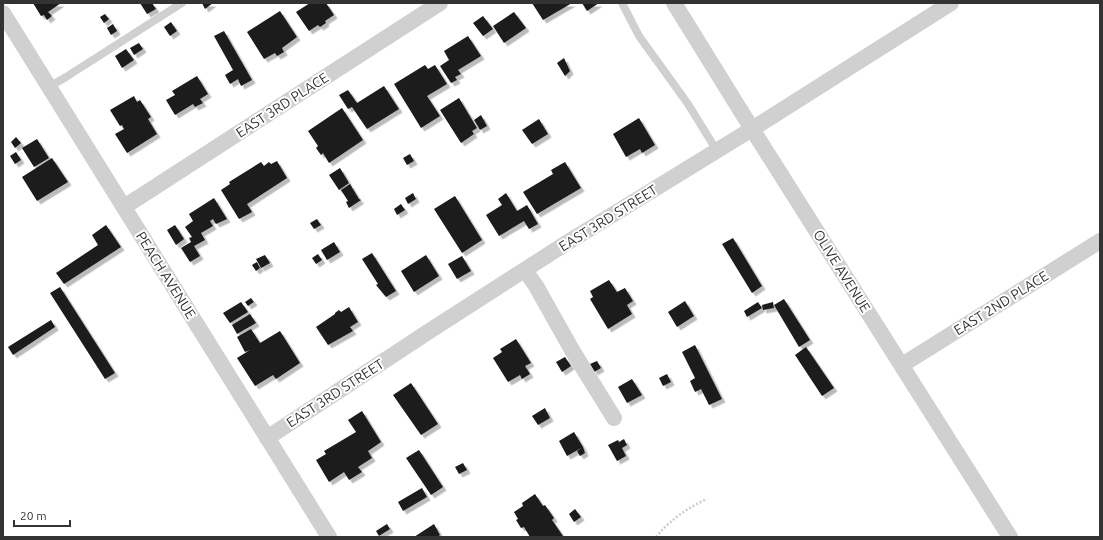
<svg xmlns="http://www.w3.org/2000/svg" width="1103" height="540" font-family="Ubuntu,sans-serif">
<style>
.building{fill:#1a1a1a;filter:url(#shadow)}
.lines{fill:none;stroke-linecap:round;stroke-linejoin:round}
.path{stroke:#cdcdcd;stroke-width:2.5;stroke-dasharray:2 2;stroke-linecap:butt}
.lane{stroke:#d0d0d0;stroke-width:8}
.street{stroke:#d0d0d0;stroke-width:16}
.labels{text-anchor:middle;stroke-width:4;stroke-linejoin:round;paint-order:stroke}
.street-label{font-size:14px;fill:#333;stroke:#fff}
</style>
<defs>
<filter id="shadow"><feDropShadow dx="3.5" dy="3.5" stdDeviation="0" flood-color="#0004"/></filter>
</defs>
<rect width="100%" height="100%" fill="#fff"/>
<path class="building" d="M33,3H61L48,12L52,16L47,20L44,15L41,16Z
M140,3H152L156,9L147,14Z
M202,3H213L205,9Z
M310,3H326L334,15L325,21L326,23L320,27L318,25L309,31L296,12Z
M532,3H572L543,20Z
M582,3H599L587,11Z
M280,11L297,37L282,48L284,52L277,56L275,53L264,59L247,32Z
M514,12L526,28L504,43L493,26Z
M105,14L109,19L104,23L100,17Z
M483,16L493,29L483,36L473,23Z
M171,22L177,31L170,36L164,27Z
M113,24L117,31L111,35L107,28Z
M224,31L252,80L241,86L238,79L230,84L225,75L233,70L214,36Z
M468,36L481,56L458,70L461,74L455,77L457,80L451,83L440,66L449,60L444,51Z
M139,43L143,49L134,55L130,48Z
M126,49L134,60L122,68L115,56Z
M564,58L570,71L565,76L557,63Z
M425,65L428,69L435,65L447,84L427,96L440,116L421,128L394,84Z
M197,76L208,94L200,99L203,103L195,107L193,104L175,115L166,100L175,95L172,91Z
M384,86L399,109L367,129L352,107L348,109L339,95L348,90L357,103Z
M134,96L137,102L140,100L151,117L148,119L157,134L127,153L115,134L124,129L122,125L120,126L110,110Z
M459,98L477,128L472,131L474,134L461,143L440,110Z
M342,108L363,140L329,163L323,153L321,155L316,148L318,146L308,131Z
M481,115L487,126L480,130L474,120Z
M639,118L655,145L642,153L640,149L626,157L613,134Z
M539,119L548,134L532,144L522,130Z
M16,137L21,143L15,148L11,142Z
M37,139L49,158L34,167L22,148Z
M16,152L21,160L15,164L10,156Z
M410,154L414,161L407,165L403,158Z
M52,158L68,182L37,201L22,177Z
M277,161L287,178L247,204L252,212L239,219L221,190L230,184L229,182L261,162L264,166L269,162L271,164Z
M565,162L581,188L537,214L523,192L553,174L551,170Z
M340,168L349,183L339,190L329,175Z
M350,184L359,199L361,200L349,208L346,202L348,201L341,190Z
M413,193L416,199L408,204L405,198Z
M506,193L517,211L527,205L538,224L529,229L524,221L499,236L486,215L502,205L498,199Z
M455,196L482,240L462,253L434,209Z
M214,198L227,219L216,224L213,219L210,221L213,226L201,233L205,240L194,246L200,256L190,262L181,248L191,242L189,238L192,237L185,227L193,221L189,214Z
M401,204L405,210L397,215L394,209Z
M317,219L321,225L314,229L310,223Z
M106,225L121,247L64,284L56,273L98,245L92,235Z
M175,225L184,239L176,245L167,230Z
M733,238L762,286L752,293L722,244Z
M334,242L340,252L327,260L321,250Z
M372,253L396,291L386,297L376,285L378,284L362,259Z
M318,254L322,260L316,264L312,258Z
M265,255L270,263L261,268L256,259Z
M426,255L439,276L414,292L401,271Z
M462,256L471,271L457,279L448,264Z
M257,262L260,268L256,271L252,265Z
M609,280L617,292L625,288L633,301L627,305L632,314L608,329L590,299L593,297L590,291Z
M60,287L115,373L105,379L50,293Z
M251,298L254,302L248,306L245,302Z
M784,299L810,340L799,347L774,305Z
M685,301L694,316L677,327L668,312Z
M241,302L248,312L230,323L223,313Z
M758,302L762,308L747,317L744,311Z
M773,302L774,308L763,310L762,305Z
M349,307L358,322L350,327L353,331L328,345L316,327L335,314V313L339,310L341,312Z
M250,314L256,323L237,334L232,325Z
M51,320L55,327L13,355L8,347Z
M251,329L260,343L280,331L300,363L276,379L273,375L255,386L237,358L250,350L245,352L237,337Z
M516,339L531,363L525,366L530,374L522,379L520,375L508,382L493,358L502,352L500,349Z
M695,345L722,399L709,405L701,389L695,392L690,381L695,378L682,352Z
M806,347L834,388L822,396L795,355Z
M565,357L571,366L562,372L556,362Z
M597,361L601,368L594,372L590,364Z
M667,374L671,382L663,386L659,378Z
M632,379L642,395L627,403L618,387Z
M411,383L438,424L421,435L393,395Z
M545,408L550,418L538,425L532,416Z
M362,411L381,442L368,451L372,458L358,467L362,472L349,480L344,472L329,482L316,460L326,454L324,451L356,432L348,420Z
M574,432L583,447L567,456L559,441Z
M624,439L627,445L622,448L626,456L617,461L608,445L618,440L619,442Z
M583,447L585,453L580,456L577,451Z
M419,450L443,487L431,495L406,458Z
M463,463L467,470L459,474L455,467Z
M422,488L427,497L403,511L398,502Z
M535,494L543,506L545,505L554,518L552,520L563,536L561,537H530L524,527L521,528L516,520L518,519L514,512L523,506L522,503Z
M575,509L581,517L574,522L569,514Z
M387,524L390,529L379,536L376,531Z
M434,524L440,535L437,537H414Z"/>
<g class="lines">
<path class="path" d="M656,537C670,520 687,508 707,499"/>
<path class="lane" d="M622,3L639,36L688,104L717,151
M49,87L66,77L182,3"/>
<path class="street" d="M674,3L752,129L1010,537
M3,13L329,537
M124,207L440,3
M525,270L536,286L572,350L614,418
M902,365L1100,241
M267,438L431,330L565,244L752,129L951,3"/>
</g>
<g class="labels">
<g class="street-label">
<text transform="translate(282 105) rotate(-33)" y="5">EAST 3RD PLACE</text>
<text transform="translate(608 218) rotate(-32)" y="5">EAST 3RD STREET</text>
<text transform="translate(842 271) rotate(58)" y="5">OLIVE AVENUE</text>
<text transform="translate(166 275) rotate(58)" y="5">PEACH AVENUE</text>
<text transform="translate(1001 303) rotate(-32)" y="5">EAST 2ND PLACE</text>
<text transform="translate(335 393) rotate(-33)" y="5">EAST 3RD STREET</text>
</g>
</g>
<rect width="1103" height="540" fill="none" stroke="#333333" stroke-width="8"/>
<path d="M14 520v6h56v-6" fill="none" stroke="#333333" stroke-width="2"/>
<text x="20" y="520" font-size="12" fill="#333333" stroke="#ffffff" stroke-width="3" paint-order="stroke">20 m</text>
</svg>
